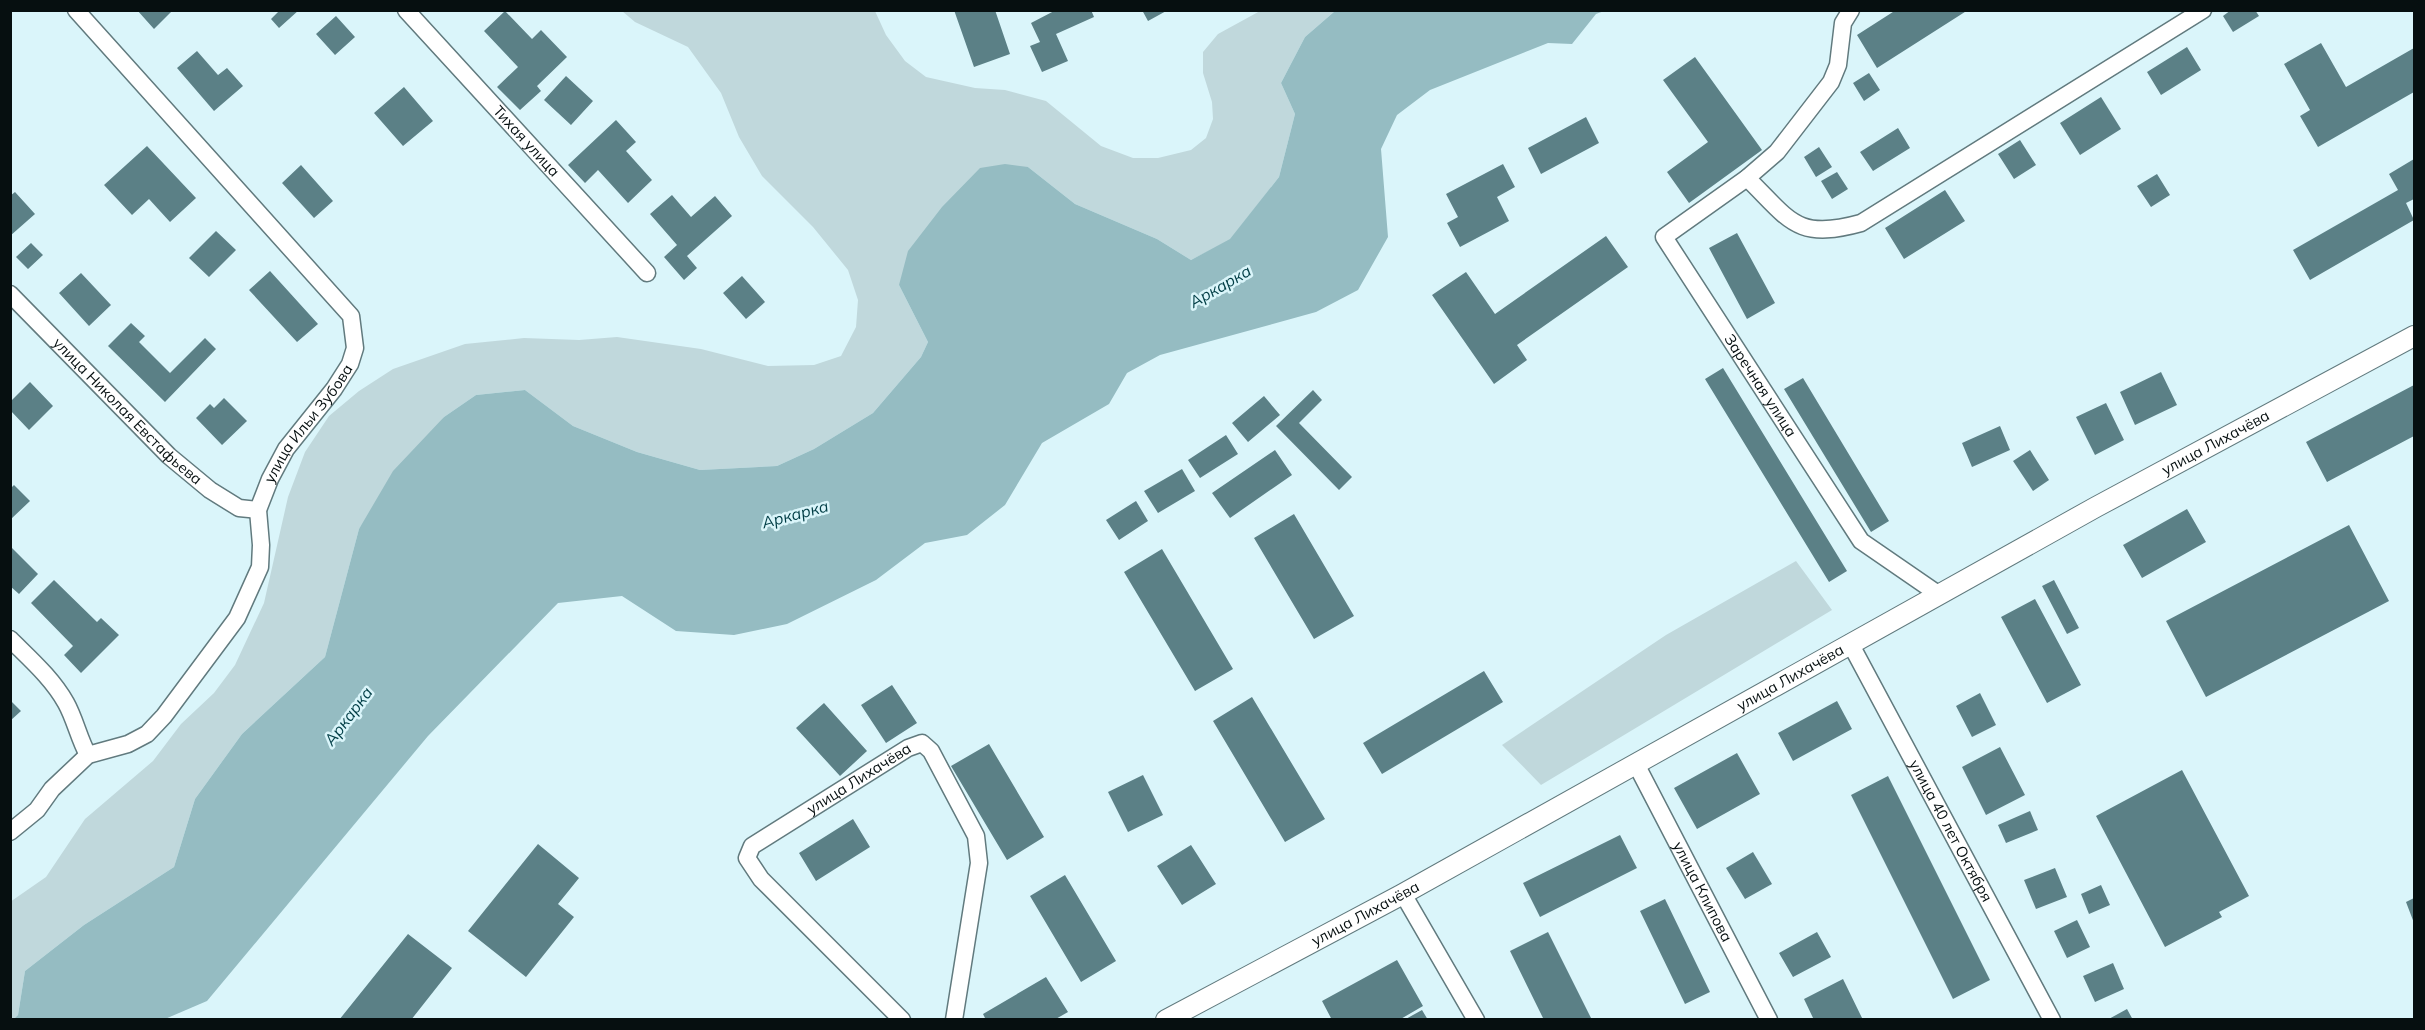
<svg xmlns="http://www.w3.org/2000/svg" width="2425" height="1030" font-family="Mulish,sans-serif">
<style>
.green{fill:#c0d8dc}
.water{fill:#95bcc2}
.building{fill:#5b8086}
.lines{fill:none;stroke-linecap:round;stroke-linejoin:round}
.minor-casing{stroke:#617a7e;stroke-width:19}
.tertiary-casing{stroke:#617a7e;stroke-width:22}
.minor{stroke:#fff;stroke-width:16}
.tertiary{stroke:#fff;stroke-width:20}
.labels{text-anchor:middle;stroke-width:5;stroke-linejoin:round;paint-order:stroke}
.street-label{font-size:15px;fill:#060f10;stroke:#daf5fa}
.water-label{font-size:16px;font-style:italic;fill:#003d45;stroke:#daf5fa}
</style>
<rect width="100%" height="100%" fill="#daf5fa"/>
<path class="green" d="M622,11H875L886,35L905,61L926,77L975,88L1005,90L1046,101L1101,146L1133,158H1158L1191,150L1206,138L1213,119L1212,102L1203,73V52L1218,34L1260,11H1335L1305,37L1281,83L1295,114L1279,177L1230,240L1191,260L1157,239L1075,204L1028,167L899,285L928,342L921,357L873,413L814,449L777,466L700,470L637,452L573,426L525,390L476,395L444,417L359,529L325,657L242,734L195,799L174,867L84,925L25,971L18,1015L14,1020L10,1019V902L46,877L85,819L153,761L181,724L214,693L235,665L264,603L288,497L305,452L329,416L359,391L393,369L465,344L524,338L579,340L617,337L701,349L768,366L814,365L841,356L856,327L858,300L848,270L813,227L762,176L739,137L721,93L688,47L635,22Z
M1796,561L1832,610L1541,785L1502,745L1666,635Z"/>
<path class="water" d="M1335,11H1604L1596,14L1572,44L1548,43L1430,90L1397,115L1381,149L1388,237L1358,290L1316,312L1160,355L1127,373L1109,404L1042,443L1005,505L967,535L925,543L876,580L787,624L734,635L676,631L622,596L558,603L428,736L207,1001L165,1019H14L18,1015L25,971L84,925L174,867L195,799L242,734L325,657L359,529L393,471L444,417L476,395L525,390L573,426L637,452L700,470L777,466L814,449L873,413L921,357L928,342L899,285L908,251L942,207L980,168L1005,164L1028,167L1075,204L1157,239L1191,260L1230,239L1279,177L1295,114L1281,83L1305,37Z"/>
<path class="building" d="M137,10H173L154,29Z
M280,10H299L279,28L271,19Z
M954,10H995L1010,54L974,67Z
M1056,10H1091L1094,17L1056,34L1068,61L1042,72L1030,46L1040,42L1031,23Z
M1142,10H1168L1148,21Z
M1896,10H1968L1877,68L1857,35Z
M2231,10H2255L2259,16L2233,32L2223,16Z
M505,11L532,39L541,30L567,57L537,86L541,91L520,110L497,87L518,67L484,31Z
M336,16L355,37L335,55L316,34Z
M2321,43L2346,87L2414,48V92L2318,147L2300,116L2310,110L2284,64Z
M2187,47L2201,70L2161,95L2147,72Z
M197,51L218,75L227,68L243,86L214,111L177,68Z
M1695,57L1762,150L1689,203L1667,172L1708,142L1663,80Z
M1869,73L1880,90L1864,101L1853,83Z
M566,76L593,101L571,125L544,100Z
M404,87L433,121L403,146L374,113Z
M2101,97L2121,129L2080,155L2060,123Z
M1586,117L1599,143L1541,174L1528,148Z
M616,120L636,142L626,151L652,180L628,203L598,170L585,183L568,165Z
M1898,128L1910,148L1873,171L1860,152Z
M2020,140L2036,165L2014,179L1998,154Z
M147,146L196,198L170,222L149,199L132,215L104,185Z
M1819,147L1832,167L1816,177L1804,157Z
M2414,159V199L2406,203L2414,220L2310,280L2293,250L2398,190L2389,174Z
M1503,164L1515,187L1497,197L1509,221L1460,247L1447,223L1458,217L1446,194Z
M301,165L333,201L314,218L282,183Z
M1837,172L1848,189L1832,199L1821,181Z
M2157,174L2170,195L2151,207L2137,186Z
M1945,190L1965,221L1904,259L1885,228Z
M15,192L35,214L10,236V196Z
M672,195L691,217L715,196L732,216L687,256L697,268L684,280L664,257L677,245L650,214Z
M216,231L236,250L209,277L189,258Z
M1737,233L1775,303L1747,319L1709,248Z
M1606,236L1628,267L1517,345L1527,360L1494,384L1432,295L1466,272L1495,314Z
M31,243L43,255L28,269L16,257Z
M270,271L318,324L297,342L249,290Z
M81,273L111,305L89,326L59,293Z
M742,276L765,302L746,319L723,293Z
M131,323L145,336L139,342L170,373L205,338L216,349L165,402L108,346Z
M1723,368L1847,571L1829,582L1705,379Z
M2161,372L2177,405L2135,425L2120,392Z
M1803,378L1889,521L1871,532L1784,389Z
M30,382L53,406L29,430L10,410V402Z
M2414,385V436L2327,482L2306,442Z
M1313,390L1322,400L1299,423L1352,477L1339,490L1276,426Z
M1264,396L1280,415L1248,442L1232,423Z
M224,398L247,421L222,445L196,418L210,404L214,408Z
M2106,403L2124,440L2095,455L2076,417Z
M2000,426L2010,450L1972,467L1962,443Z
M1226,435L1238,454L1200,478L1188,460Z
M1275,450L1292,475L1230,518L1212,493Z
M2030,450L2049,480L2033,491L2013,461Z
M1182,469L1195,491L1158,513L1144,491Z
M14,485L30,501L10,520V489Z
M1136,501L1148,521L1119,540L1106,520Z
M2187,509L2206,542L2142,578L2123,545Z
M1294,514L1354,616L1314,639L1254,538Z
M2349,525L2389,601L2206,697L2166,621Z
M10,546L38,574L19,594L10,586Z
M1162,549L1233,669L1195,691L1124,572Z
M54,580L97,622L101,618L119,635L81,673L64,655L73,646L31,603Z
M2054,580L2079,628L2067,634L2042,586Z
M2035,599L2081,685L2047,703L2001,617Z
M1484,671L1503,702L1382,774L1363,743Z
M892,685L917,723L886,743L861,705Z
M1980,693L1996,725L1972,737L1956,706Z
M1252,697L1325,819L1285,842L1213,721Z
M10,700L21,711L10,721Z
M1837,701L1852,729L1793,761L1778,733Z
M824,703L867,751L840,776L796,728Z
M989,744L1044,837L1007,860L951,766Z
M2000,747L2025,795L1986,815L1962,767Z
M1737,753L1760,794L1697,829L1674,788Z
M2182,770L2249,896L2219,912L2222,917L2165,947L2096,816Z
M1143,775L1163,815L1128,832L1108,792Z
M1888,776L1990,980L1953,999L1851,795Z
M2030,811L2038,830L2006,843L1998,825Z
M853,819L870,847L816,881L799,853Z
M1620,835L1637,868L1540,917L1523,883Z
M538,844L579,878L558,904L574,917L526,977L468,931Z
M1191,845L1216,884L1182,905L1157,866Z
M1753,852L1772,884L1745,899L1726,868Z
M2055,868L2067,897L2036,909L2024,880Z
M1065,875L1116,961L1081,982L1030,896Z
M2101,885L2110,905L2089,914L2081,894Z
M2414,898V923L2406,902Z
M1665,899L1710,992L1685,1004L1640,911Z
M2077,920L2090,947L2067,958L2054,931Z
M1548,932L1592,1020H1544L1510,951Z
M1817,932L1831,957L1793,977L1779,953Z
M408,934L452,968L411,1020H339Z
M1397,960L1423,1006L1399,1020H1332L1322,1001Z
M2113,963L2124,989L2095,1002L2083,976Z
M1046,977L1068,1012L1054,1020H986L983,1014Z
M1843,979L1863,1020H1814L1804,999Z
M2127,1009L2133,1020H2107Z
M1422,1010L1428,1020H1404Z"/>
<g class="lines">
<g class="minor-casing">
<g id="minor">
<path id="s1" d="M406,10L647,273"/>
<path id="s2" d="M1851,10L1843,23L1838,65L1831,82L1777,152L1747,178L1664,237L1861,541L1938,594"/>
<path d="M1747,178C1790,220 1796,241 1861,223L2203,10"/>
<path id="s3" d="M10,294L169,456L210,490L239,508L258,510"/>
<path d="M10,639C30,659 52,678 66,703C75,719 79,739 88,755"/>
<path id="s4" d="M1850,643L2052,1020"/>
<path id="s5" d="M1636,764L1769,1020"/>
<path id="s6" d="M10,832L37,810L52,789L88,755L128,744L147,734L164,716L237,618L260,567L261,545L258,510L270,479L286,449L334,389L350,364L355,348L351,316L76,10"/>
<path d="M1403,894L1476,1020"/>
<path id="s7" d="M902,1020L761,879L747,858L752,846L908,748L922,743L931,751L976,836L979,863L954,1020"/>
</g>
</g>
<g class="tertiary-casing">
<g id="tertiary">
<path id="s8" d="M1166,1020L1401,895L2096,507L2414,336"/>
</g>
</g>
<use href="#minor" class="minor"/>
<use href="#tertiary" class="tertiary"/>
</g>
<g class="labels">
<g class="street-label">
<text dy="5" stroke="none"><textPath href="#s1" startOffset="178">Тихая улица</textPath></text>
<text dy="5" stroke="none"><textPath href="#s2" startOffset="483">Заречная улица</textPath></text>
<text dy="5" stroke="none"><textPath href="#s3" startOffset="166">улица Николая Евстафьева</textPath></text>
<text dy="5" stroke="none"><textPath href="#s6" startOffset="534">улица Ильи Зубова</textPath></text>
<text dy="5" stroke="none"><textPath href="#s8" startOffset="1198">улица Лихачёва</textPath></text>
<text dy="5" stroke="none"><textPath href="#s8" startOffset="712">улица Лихачёва</textPath></text>
<text dy="5" stroke="none"><textPath href="#s7" startOffset="364">улица Лихачёва</textPath></text>
<text dy="5" stroke="none"><textPath href="#s4" startOffset="213">улица 40 лет Октября</textPath></text>
<text dy="5" stroke="none"><textPath href="#s5" startOffset="144">улица Клипова</textPath></text>
<text dy="5" stroke="none"><textPath href="#s8" startOffset="226">улица Лихачёва</textPath></text>
</g>
<g class="water-label">
<text transform="translate(1220 286) rotate(-30)" y="6">Аркарка</text>
<text transform="translate(795 514) rotate(-15)" y="6">Аркарка</text>
<text transform="translate(348 716) rotate(-53)" y="6">Аркарка</text>
</g>
</g>
<rect width="2425" height="1030" fill="none" stroke="#060f10" stroke-width="24"/>
</svg>
